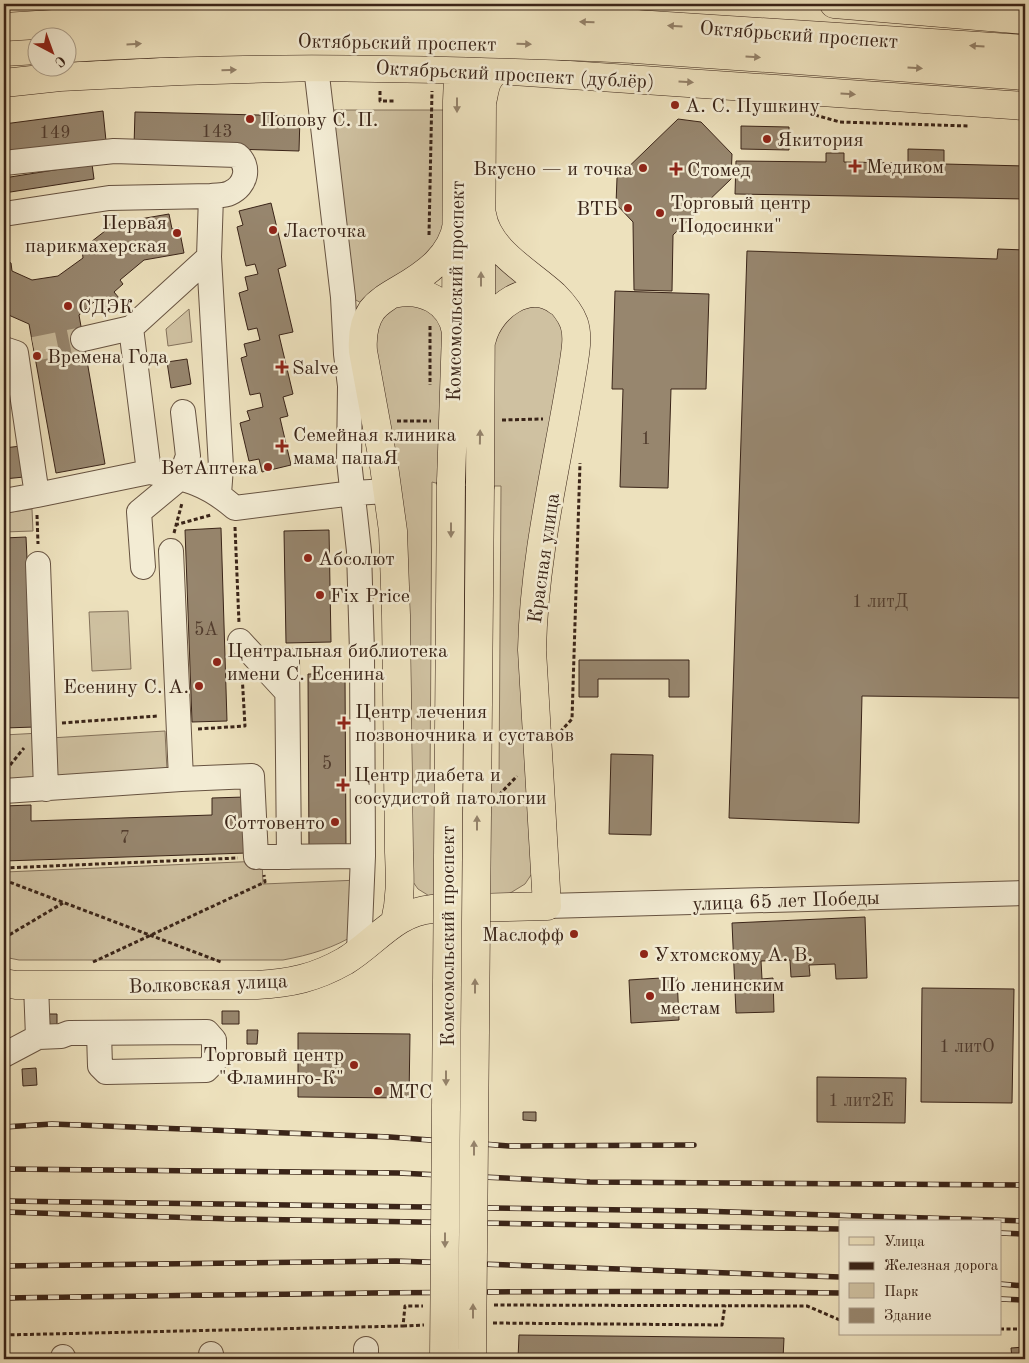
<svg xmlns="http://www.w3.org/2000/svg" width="1029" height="1363" font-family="'Old Standard TT',serif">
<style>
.green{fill:#cfc1a1;stroke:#84725c}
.building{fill:#97866e;stroke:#3a2418}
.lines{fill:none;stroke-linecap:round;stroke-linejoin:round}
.minor-tunnel{stroke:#c9bb9c;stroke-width:24;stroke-dasharray:24 12;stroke-linecap:butt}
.minor-casing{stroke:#675341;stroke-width:26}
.major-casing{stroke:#3a2418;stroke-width:29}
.path{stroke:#3a2418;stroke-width:3;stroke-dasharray:4 2.5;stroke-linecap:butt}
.minor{stroke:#f3ecd4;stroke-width:24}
.major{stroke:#ede1bd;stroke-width:28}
.rail-casing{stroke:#3a2418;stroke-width:5.5}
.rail{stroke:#f3ecd4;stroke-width:4;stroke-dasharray:11;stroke-linecap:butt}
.major-bridge-casing{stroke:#3a2418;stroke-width:29;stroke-linecap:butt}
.major-bridge{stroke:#ede1bd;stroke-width:28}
.oneway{fill:#94826a}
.poi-dot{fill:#8f2418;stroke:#f3ecd4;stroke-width:2}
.labels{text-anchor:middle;stroke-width:5;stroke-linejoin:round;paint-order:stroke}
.number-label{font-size:18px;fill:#513c2e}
.street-label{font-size:20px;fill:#3a2418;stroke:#f3ecd4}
.poi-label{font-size:20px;fill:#3a2418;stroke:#f3ecd4;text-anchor:start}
</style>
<rect width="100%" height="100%" fill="#ede1bd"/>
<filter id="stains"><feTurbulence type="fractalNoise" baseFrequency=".004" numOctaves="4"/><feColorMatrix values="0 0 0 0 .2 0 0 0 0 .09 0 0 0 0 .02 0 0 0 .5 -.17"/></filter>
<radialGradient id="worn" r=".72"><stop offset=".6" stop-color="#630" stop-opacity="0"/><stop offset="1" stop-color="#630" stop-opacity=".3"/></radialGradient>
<path class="green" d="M330,110H448V217L441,245L365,305L354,299Z
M491,256L530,283L493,306Z
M402,301H416L444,324L443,485L432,482L430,783H499L501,486H491L490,344L505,313L546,304L566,327L531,552L533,872L525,884L507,895L431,897L418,889L411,879L372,350L375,323Z
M189,309L192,342L168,346L166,329Z
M32,509L33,531L4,532V513Z
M128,611L131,669L92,671L89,612Z
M165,731L167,770L52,777L50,738Z
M40,733L41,785L4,787V735Z
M262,861L263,884L359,880L358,933C334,948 310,955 283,960H19L4,957V875L5,872Z"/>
<path class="building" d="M103,111L106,141L4,154V124Z
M135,112L300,116L299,151L134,146Z
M678,119L701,122L732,154L731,179L673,235L672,291L634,290L633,222L616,204L617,178Z
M741,126L789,127V150L741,149Z
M908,149L944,150V164L1025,166V199L735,194L736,161L826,162V153H844V162L908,163Z
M92,164L94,179L4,193V178Z
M271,203L286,266L278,269L293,332L279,335L293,394L283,397L288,416L280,418L291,465L262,472L259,459L249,461L240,423L250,420L247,411L263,407L260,393L250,395L241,358L247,356L244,344L260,340L257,328L248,330L239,293L248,290L245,277L258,274L255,264L246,266L237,227L243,225L239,211Z
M169,214L172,229L179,228L184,253L144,260L120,280L123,284L114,292L119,298L102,313L94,302L79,315L105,464L56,473L29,324L4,313V260L11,263L12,271L32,280L58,276L83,258L82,249L105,231V225Z
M998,249L1025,250V505L1022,698L862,696L859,823L729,818L747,251L997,259Z
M615,291L709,294L706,389H671L668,488L620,487L623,389H612Z
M187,359L191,384L171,388L167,362Z
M21,446L24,477L4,479V448Z
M221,528L227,721L192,722L185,530Z
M329,530L331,642L286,643L284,531Z
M26,537L35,727L4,728V538Z
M579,660H689V697H669V679H598V697H579Z
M308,674H345L346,851L309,852Z
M611,754L653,755L651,835L609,834Z
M245,797L247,853L4,861V806L31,805V821L212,815V798Z
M865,917L867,978L836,979L835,964L809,965L810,976L791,977L790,960L761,961L762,979L773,978L774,1012L736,1013L732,923Z
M677,977L679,1020L631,1023L629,980Z
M922,988L1014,989L1012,1103L921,1102Z
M222,1011H239V1024H222Z
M49,1014H57V1026H50Z
M247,1030H258L257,1044H247Z
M298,1033L410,1034L409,1098L298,1097Z
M36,1068L37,1085L23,1086L22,1069Z
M817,1077L906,1078L905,1123L817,1122Z
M523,1112H536V1121L523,1120Z
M519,1335L784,1338L783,1359H518Z
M1025,1347V1359H1012L1011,1348Z
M892,1354L914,1359H890Z
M4,1355L54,1356V1359H4Z
M361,1358V1359H269Z"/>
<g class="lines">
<path class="minor-tunnel" d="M34,349L83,339"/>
<g class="minor-casing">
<path id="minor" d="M93,4C102,14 104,25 104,39
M316,67L343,297L346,354L350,386L349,461L359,551L362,652L363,856
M4,163L114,151L237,155C251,166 246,186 230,193C224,196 217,195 211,196
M4,214L109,198L211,196L209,257L131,328L83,339
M209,257L221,467L219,494
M131,328L149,472C186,479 205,482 235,508L353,493L388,491
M4,349L16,353L37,495L4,501
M37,495L149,472
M38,564L46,789
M143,567L139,512L180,478L188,456L183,412
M240,641L287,692
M287,660L289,857
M181,779L252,776L256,857
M4,791L181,779L171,551
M263,857L363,856L359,951
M547,906L1025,893
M36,985L38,1037L61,1036L69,1033L207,1032L214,1040V1062L206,1070L106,1072L100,1066L99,1033
M4,1055L38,1037
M366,1349V1359
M211,1354L212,1359
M63,1357L64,1359"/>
</g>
<g class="major-casing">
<path id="major" d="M834,4L1025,20
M636,24L1025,49
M634,49L1025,76
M4,52L38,50
M4,83L60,77L181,71L316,67L498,70L1025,106
M393,294C422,287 451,301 456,332
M482,339C490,307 529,278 559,302
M451,482L456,332L457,101L459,53
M480,486L482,103C485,90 485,77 498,70
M395,922C401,897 400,878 399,852L396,615L393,531L384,466L363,351C362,337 363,323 372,310C379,301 390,295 400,289C426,274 452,256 457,224
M4,983L16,985H257C291,983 315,978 345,961C375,943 395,912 432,909L547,906L532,650C534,552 559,457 574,361C576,348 578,335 574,323C570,312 562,303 554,295C529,272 487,250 482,214"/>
</g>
<path class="path" d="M380,91V101H394
M815,115L840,122L968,126
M429,235L432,91
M430,326V385
M502,420L543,419
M397,421H431
M37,515L38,544
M175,525L211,515
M235,527L239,623
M174,533L182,503
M62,723L158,716
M198,729L245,726L242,674
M560,732L572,719L580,463
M6,770L24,748
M499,795L517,776
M4,868L238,858
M4,880L221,962
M4,938L63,903
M93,962L265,882L264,875
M494,1305L807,1306L840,1320
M493,1323L722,1325L725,1305
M403,1326L424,1325
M1000,1329H1025
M4,1335L403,1326L405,1306H423"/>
<use href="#minor" class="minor"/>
<use href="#major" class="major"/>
<g class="rail-casing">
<path id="rail" d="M4,1127L52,1124L390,1137L509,1146L694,1145
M4,1169L398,1173L590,1182L1025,1185
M4,1201L700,1211L1025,1221
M4,1212L234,1219L840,1229
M1000,1233L1025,1234
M4,1266L396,1261L840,1277
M1000,1284L1025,1286
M4,1298C283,1294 561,1289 840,1293
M1000,1299L1025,1300"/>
</g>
<use href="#rail" class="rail"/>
<g class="major-bridge-casing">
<path id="major-bridge" d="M4,27L134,19L281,14L508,18L636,24
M68,48C256,36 446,41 634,49
M444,1359L451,482
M472,1359L480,486"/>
</g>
<use href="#major-bridge" class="major-bridge"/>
</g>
<defs><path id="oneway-solid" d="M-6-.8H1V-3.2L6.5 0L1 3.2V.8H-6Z" transform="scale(1.25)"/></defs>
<g class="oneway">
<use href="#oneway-solid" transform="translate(587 22) rotate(-178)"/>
<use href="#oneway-solid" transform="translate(675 26) rotate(-176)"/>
<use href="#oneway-solid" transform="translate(134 44) rotate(-3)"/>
<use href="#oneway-solid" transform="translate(524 44) rotate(2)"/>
<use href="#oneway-solid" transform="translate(977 46) rotate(-176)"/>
<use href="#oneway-solid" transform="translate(753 57) rotate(4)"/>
<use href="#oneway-solid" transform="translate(915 68) rotate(4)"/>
<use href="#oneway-solid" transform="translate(229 70) rotate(-2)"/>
<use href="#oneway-solid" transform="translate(686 82) rotate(4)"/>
<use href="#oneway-solid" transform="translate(848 94) rotate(4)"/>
<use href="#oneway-solid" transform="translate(457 105) rotate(90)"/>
<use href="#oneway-solid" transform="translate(481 279) rotate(-90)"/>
<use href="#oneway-solid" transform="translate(480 437) rotate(-89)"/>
<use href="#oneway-solid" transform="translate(451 530) rotate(90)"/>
<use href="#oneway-solid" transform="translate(477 823) rotate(-90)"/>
<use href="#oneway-solid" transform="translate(475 986) rotate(-90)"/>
<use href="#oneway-solid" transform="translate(446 1078) rotate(90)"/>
<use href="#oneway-solid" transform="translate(474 1148) rotate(-90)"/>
<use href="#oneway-solid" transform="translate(445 1240) rotate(90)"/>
<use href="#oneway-solid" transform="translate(473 1311) rotate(-90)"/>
</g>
<g class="poi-dot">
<circle cx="675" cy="105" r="5"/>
<circle cx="250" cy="119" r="5"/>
<circle cx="767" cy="139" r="5"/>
<path d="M852.5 158.5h5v5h5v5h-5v5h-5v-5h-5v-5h5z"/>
<circle cx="643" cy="168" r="5"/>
<path d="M673.5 161.5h5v5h5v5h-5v5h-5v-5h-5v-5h5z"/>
<circle cx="628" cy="208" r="5"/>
<circle cx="660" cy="213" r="5"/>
<circle cx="273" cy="230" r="5"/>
<circle cx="177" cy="233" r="5"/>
<circle cx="68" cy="306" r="5"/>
<circle cx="37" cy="356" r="5"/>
<path d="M279.5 359.5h5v5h5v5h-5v5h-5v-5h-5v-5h5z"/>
<path d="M279.5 438.5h5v5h5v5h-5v5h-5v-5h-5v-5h5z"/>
<circle cx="268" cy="467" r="5"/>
<circle cx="308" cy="558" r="5"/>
<circle cx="320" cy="595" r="5"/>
<circle cx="217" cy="662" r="5"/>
<circle cx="199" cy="686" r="5"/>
<path d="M341.5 715.5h5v5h5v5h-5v5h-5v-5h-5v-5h5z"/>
<path d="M340.5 777.5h5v5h5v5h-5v5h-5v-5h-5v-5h5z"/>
<circle cx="335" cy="822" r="5"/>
<circle cx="574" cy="934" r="5"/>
<circle cx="644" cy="954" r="5"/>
<circle cx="650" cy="996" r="5"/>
<circle cx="354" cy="1065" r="5"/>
<circle cx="378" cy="1091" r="5"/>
</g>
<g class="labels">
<g class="number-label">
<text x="217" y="137">143</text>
<text x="55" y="138">149</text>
<text x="646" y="444">1</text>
<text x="880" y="607">1 литД</text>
<text x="206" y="635">5А</text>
<text x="327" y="769">5</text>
<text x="125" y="843">7</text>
<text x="967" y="1052">1 литО</text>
<text x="861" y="1106">1 лит2Е</text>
</g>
<g class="street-label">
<text transform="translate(799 34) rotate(4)" y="7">Октябрьский проспект</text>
<text transform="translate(397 42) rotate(1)" y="7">Октябрьский проспект</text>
<text transform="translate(515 74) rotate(3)" y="7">Октябрьский проспект (дублёр)</text>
<text transform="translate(455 291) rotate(-89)" y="7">Комсомольский проспект</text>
<text transform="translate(543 558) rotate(-82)" y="7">Красная улица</text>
<text transform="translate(786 900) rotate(-2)" y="7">улица 65 лет Победы</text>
<text transform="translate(447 936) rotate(-90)" y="7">Комсомольский проспект</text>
<text transform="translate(208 983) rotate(-2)" y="7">Волковская улица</text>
</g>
<g class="poi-label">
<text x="685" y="112">А. С. Пушкину</text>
<text x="260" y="126">Попову С. П.</text>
<text x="777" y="146">Якитория</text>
<text x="866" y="173">Медиком</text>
<text x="633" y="175" text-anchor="end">Вкусно — и точка</text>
<text x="687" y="176">Стомед</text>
<text x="670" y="209">Торговый центр<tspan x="670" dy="23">"Подосинки"</tspan></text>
<text x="618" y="215" text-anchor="end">ВТБ</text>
<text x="167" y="229" text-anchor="end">Первая<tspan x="167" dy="23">парикмахерская</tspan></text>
<text x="283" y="237">Ласточка</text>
<text x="78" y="313">СДЭК</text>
<text x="47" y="363">Времена Года</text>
<text x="292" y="374">Salve</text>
<text x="293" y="441">Семейная клиника<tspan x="293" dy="23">мама папаЯ</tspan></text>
<text x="258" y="474" text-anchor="end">ВетАптека</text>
<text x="318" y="565">Абсолют</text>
<text x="330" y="602">Fix Price</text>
<text x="227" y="657">Центральная библиотека<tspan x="227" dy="23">имени С. Есенина</tspan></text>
<text x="189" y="693" text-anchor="end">Есенину С. А.</text>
<text x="355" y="718">Центр лечения<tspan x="355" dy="23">позвоночника и суставов</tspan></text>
<text x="354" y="781">Центр диабета и<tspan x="354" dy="23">сосудистой патологии</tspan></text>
<text x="325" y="829" text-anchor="end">Соттовенто</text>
<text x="564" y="941" text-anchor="end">Маслофф</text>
<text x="654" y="961">Ухтомскому А. В.</text>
<text x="660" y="991">По ленинским<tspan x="660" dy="23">местам</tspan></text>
<text x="344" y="1061" text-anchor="end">Торговый центр<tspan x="344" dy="23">"Фламинго-К"</tspan></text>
<text x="388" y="1098">МТС</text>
</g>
</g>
<rect width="1029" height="1363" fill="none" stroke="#ede1bd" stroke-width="20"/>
<rect x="5" y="5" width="1019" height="1353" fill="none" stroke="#3a2418" stroke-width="2.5"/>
<rect x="10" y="10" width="1009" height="1343" fill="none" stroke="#3a2418"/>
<rect x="839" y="1220" width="162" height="115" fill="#f3ecd4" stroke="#a99c89"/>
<rect x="849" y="1237" width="25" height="8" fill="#ede1bd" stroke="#a99c89"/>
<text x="884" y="1246" font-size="15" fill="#3a2418">Улица</text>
<rect x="849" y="1262" width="25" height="8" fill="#3a2418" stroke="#a99c89"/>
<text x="884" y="1270" font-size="15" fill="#3a2418">Железная дорога</text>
<rect x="849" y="1283" width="25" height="15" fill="#cfc1a1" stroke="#a99c89"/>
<text x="884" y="1296" font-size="15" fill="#3a2418">Парк</text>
<rect x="849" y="1308" width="25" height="15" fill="#97866e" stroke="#a99c89"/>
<text x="884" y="1320" font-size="15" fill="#3a2418">Здание</text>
<g transform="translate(52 52) rotate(139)"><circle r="24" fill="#f3ecd4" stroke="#a99c89"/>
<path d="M0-4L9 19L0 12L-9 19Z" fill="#8f2418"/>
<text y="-8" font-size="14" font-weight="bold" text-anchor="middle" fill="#3a2418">С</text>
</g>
<rect width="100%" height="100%" filter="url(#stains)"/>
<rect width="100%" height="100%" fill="url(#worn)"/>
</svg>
